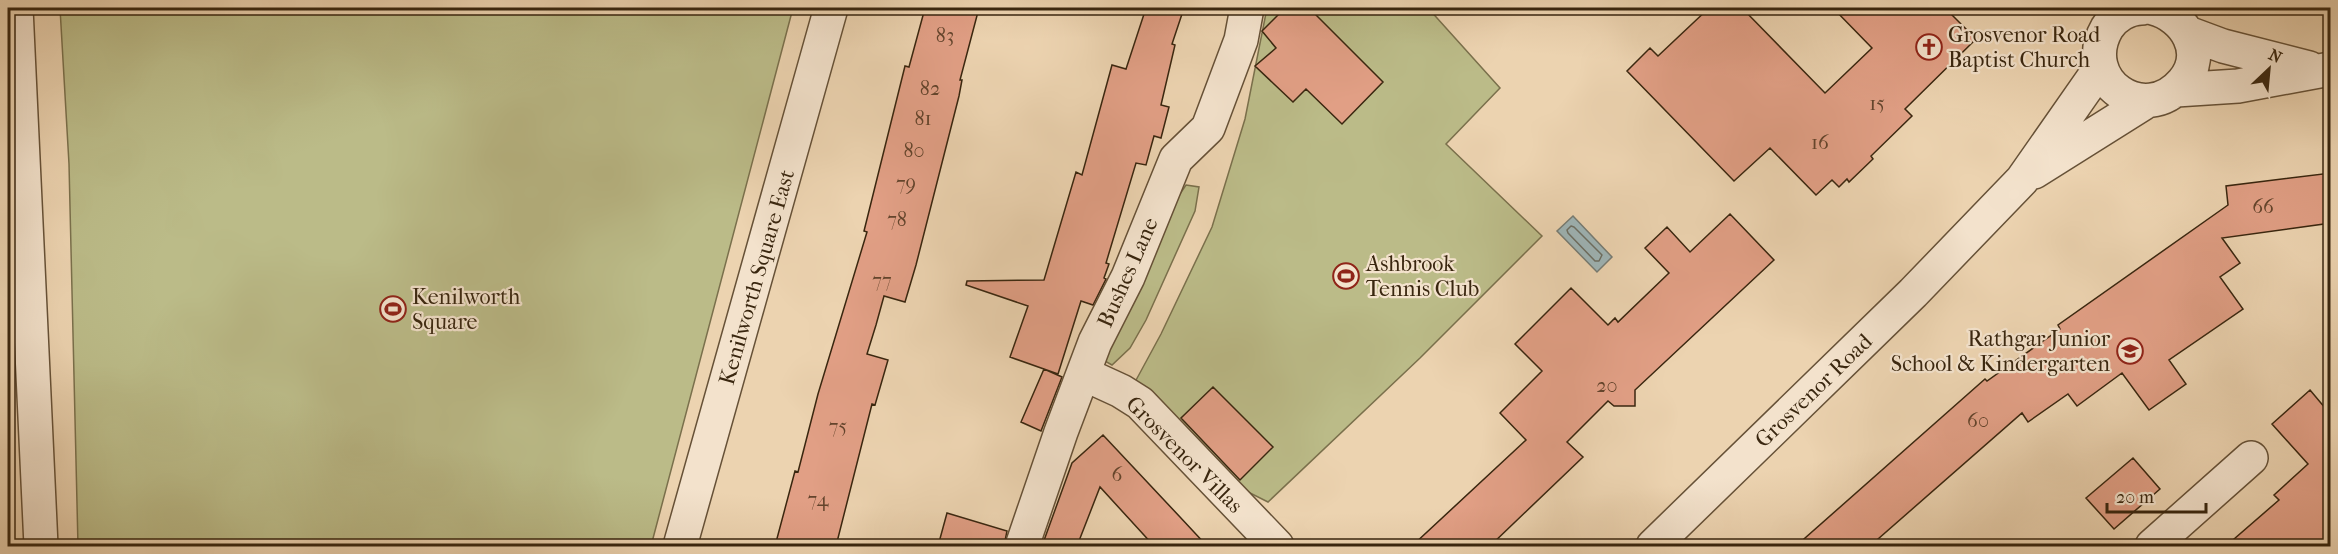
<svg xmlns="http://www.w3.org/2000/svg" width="2338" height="554" font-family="'IM FELL French Canon',serif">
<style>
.green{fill:#bb8;stroke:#7a704c;stroke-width:1.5}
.water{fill:#9eb5b7;stroke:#767c74;stroke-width:1.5}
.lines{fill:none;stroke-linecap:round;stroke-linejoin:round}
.shore{stroke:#6c6e63;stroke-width:1.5}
.building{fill:#e19f85;stroke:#39260f;stroke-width:1.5}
.minor-casing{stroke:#665137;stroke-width:36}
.minor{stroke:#f3e2cc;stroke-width:33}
.labels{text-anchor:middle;stroke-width:4.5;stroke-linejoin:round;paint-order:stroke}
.number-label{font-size:20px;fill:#63442c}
.poi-label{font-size:22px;fill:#39260f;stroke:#f3e2cc;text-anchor:start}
.street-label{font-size:22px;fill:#39260f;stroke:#f3e2cc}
</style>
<rect width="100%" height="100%" fill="#ecd3b0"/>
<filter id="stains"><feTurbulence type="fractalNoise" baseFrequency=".00333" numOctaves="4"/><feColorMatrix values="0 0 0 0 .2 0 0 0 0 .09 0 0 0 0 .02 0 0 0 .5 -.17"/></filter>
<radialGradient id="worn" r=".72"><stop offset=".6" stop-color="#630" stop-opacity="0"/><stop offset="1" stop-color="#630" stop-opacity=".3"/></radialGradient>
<path class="green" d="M60,8H793L651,546H78L69,164Z
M1267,8H1428L1500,88L1446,144L1542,236L1420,358L1268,502L1236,486L1135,382L1161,334L1212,227L1245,119Z
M1186,185L1199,187L1195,211L1146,320L1130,348L1112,365L1103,360L1169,210Z"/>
<path class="water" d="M1573,216L1612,257L1597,272L1557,231Z"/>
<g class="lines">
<path class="shore" d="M1571,226L1574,227L1602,255L1599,261H1595L1568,233L1567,230Z"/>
</g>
<path class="building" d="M925,8H979L960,80H962L959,96L916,265L905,302L884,296L876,325L867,354L888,360L875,405L872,404L836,546H775L795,471L798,472L818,394L867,232L864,231L905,66L909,67Z
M1146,8H1184L1172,44L1175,45L1161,105L1169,107L1161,138L1154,136L1146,165L1136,163L1106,263L1109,264L1104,278L1106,279L1093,305L1081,301L1058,374L1010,357L1028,306L966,285L967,281L1044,280L1076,172L1082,175L1112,65L1126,69Z
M1285,8H1309L1383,82L1342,124L1306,89L1293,102L1255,66L1276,48L1262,31Z
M1709,8H1742L1825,93L1872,48L1833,8H1945L1976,39L1905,109L1912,116L1871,156L1873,159L1849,182L1847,179L1839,187L1832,180L1816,195L1770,148L1734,181L1627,71L1650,48L1658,56Z
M2331,173V223L2222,238L2240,263L2220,277L2243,309L2169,360L2186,384L2149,410L2122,373L2077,406L2068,394L2028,422L2022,413L1870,546H1796L1985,379L1987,381L2060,329L2058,325L2228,205L2226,186Z
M1730,214L1774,260L1635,390V406H1614L1608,401L1567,442L1583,457L1490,546H1412L1526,440L1500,413L1542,371L1515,344L1571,288L1608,325L1615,318L1618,322L1669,273L1645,248L1667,227L1690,252Z
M1044,369L1062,377L1041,431L1021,422Z
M1213,387L1273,447L1240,480L1181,418Z
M2310,390L2331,415V546H2226L2279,500L2274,495L2308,464L2272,424Z
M1103,435L1180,517L1207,546H1154L1100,487L1077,546H1042L1072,463Z
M2133,458L2160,489L2114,529L2086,498Z
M947,513L1007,531L1004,546H938Z"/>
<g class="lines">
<g class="minor-casing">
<path id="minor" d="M16,8L41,546
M2142,8C2128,8 2114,17 2107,28C2077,80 2144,128 2183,82C2208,53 2185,16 2153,8
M2188,33L2223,46L2309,68
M2176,90L2238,86L2330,69
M2034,172L2147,101
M1084,374L1121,391L1140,403L1277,546
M680,546L831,8
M1022,546L1061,432L1095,342L1128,277L1176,159L1208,128L1241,40L1247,8
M1653,546L1913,293L2022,180L2101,67
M2152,546L2251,458"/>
</g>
<use href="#minor" class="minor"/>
</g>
<defs>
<g id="church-ring" transform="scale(1.35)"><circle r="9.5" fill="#f3e2cc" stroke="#8f2418" stroke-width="1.5"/><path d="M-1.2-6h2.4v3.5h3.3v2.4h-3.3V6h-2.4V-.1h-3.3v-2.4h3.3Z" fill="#8f2418"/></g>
<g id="stadium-ring" transform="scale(1.35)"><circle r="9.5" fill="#f3e2cc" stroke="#8f2418" stroke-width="1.5"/><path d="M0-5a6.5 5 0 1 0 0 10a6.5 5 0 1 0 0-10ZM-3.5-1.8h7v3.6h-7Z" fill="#8f2418"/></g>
<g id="school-ring" transform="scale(1.35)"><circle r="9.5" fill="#f3e2cc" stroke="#8f2418" stroke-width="1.5"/><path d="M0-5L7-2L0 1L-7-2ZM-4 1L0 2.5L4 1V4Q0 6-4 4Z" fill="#8f2418"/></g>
</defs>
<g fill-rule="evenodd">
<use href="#church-ring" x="1929" y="47"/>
<use href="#stadium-ring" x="1346" y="276"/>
<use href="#stadium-ring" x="393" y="309"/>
<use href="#school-ring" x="2130" y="351"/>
</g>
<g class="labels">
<g class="number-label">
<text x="945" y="42">83</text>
<text x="930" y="95">82</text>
<text x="1877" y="110">15</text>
<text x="923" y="125">81</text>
<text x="1820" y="149">16</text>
<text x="914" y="157">80</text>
<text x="906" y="190">79</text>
<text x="2263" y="213">66</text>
<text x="897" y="226">78</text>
<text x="882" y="287">77</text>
<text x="1607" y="392">20</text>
<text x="1978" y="427">60</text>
<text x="838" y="433">75</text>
<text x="1117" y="481">6</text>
<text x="818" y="506">74</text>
</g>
<g class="poi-label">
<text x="1948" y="42">Grosvenor Road<tspan x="1948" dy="25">Baptist Church</tspan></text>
<text x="1366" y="271">Ashbrook<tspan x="1366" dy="25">Tennis Club</tspan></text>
<text x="412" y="304">Kenilworth<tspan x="412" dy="25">Square</tspan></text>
<text x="2110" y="346" text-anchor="end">Rathgar Junior<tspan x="2110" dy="25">School &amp; Kindergarten</tspan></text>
</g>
<g class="street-label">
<text transform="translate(1127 272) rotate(-66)" y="8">Bushes Lane</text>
<text transform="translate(756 277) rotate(-74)" y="8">Kenilworth Square East</text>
<text transform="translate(1813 390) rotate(-44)" y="8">Grosvenor Road</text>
<text transform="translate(1185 454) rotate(45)" y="8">Grosvenor Villas</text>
</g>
</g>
<rect width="2338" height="554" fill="none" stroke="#ecd3b0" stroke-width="30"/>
<rect x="9" y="9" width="2320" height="536" fill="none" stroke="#39260f" stroke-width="3"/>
<rect x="15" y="15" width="2308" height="524" fill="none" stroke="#39260f" stroke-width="1.5"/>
<g transform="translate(2269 69) rotate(26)" stroke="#f3e2cc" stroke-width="4.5" paint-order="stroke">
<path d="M0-4.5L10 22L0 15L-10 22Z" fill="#39260f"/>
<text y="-9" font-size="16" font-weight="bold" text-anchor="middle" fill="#39260f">N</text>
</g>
<path d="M2107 503v9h99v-9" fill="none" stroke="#39260f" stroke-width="3"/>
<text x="2116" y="503" font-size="18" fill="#39260f" stroke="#f3e2cc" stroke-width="4.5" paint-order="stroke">20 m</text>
<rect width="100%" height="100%" filter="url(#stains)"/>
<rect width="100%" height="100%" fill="url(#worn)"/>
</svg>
